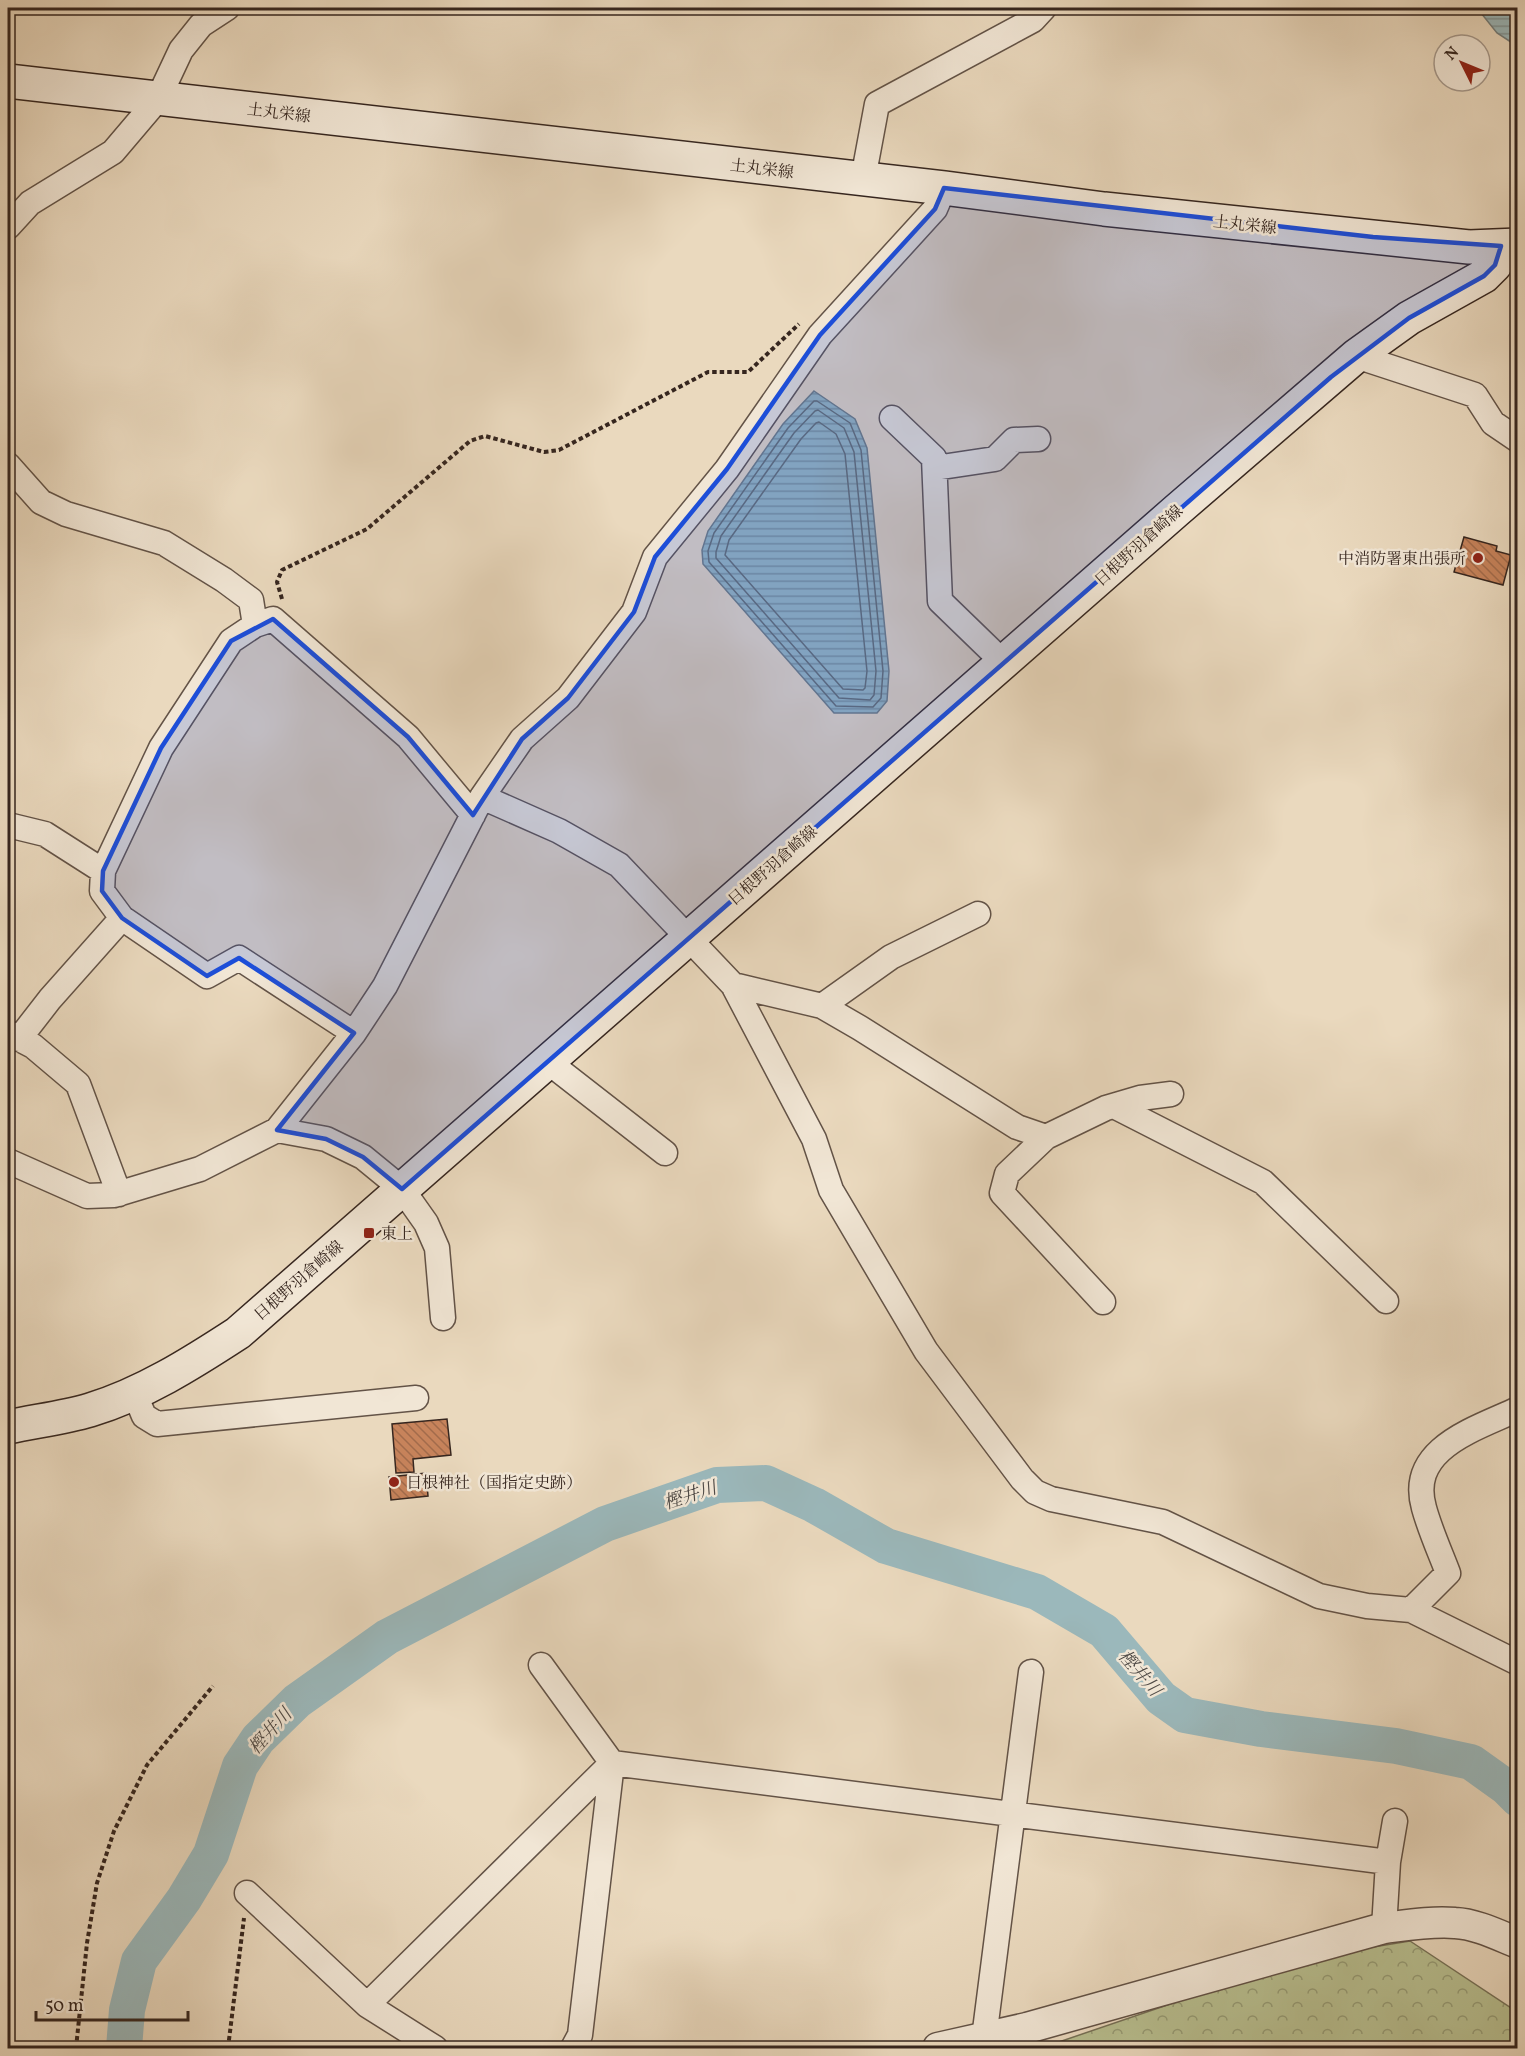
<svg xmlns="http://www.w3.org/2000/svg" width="1525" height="2056" font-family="Vollkorn,'Noto Serif JP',serif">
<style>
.forest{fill:url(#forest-crowns);stroke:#777258;stroke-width:1.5}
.water{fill:url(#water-rules);stroke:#737e7d;stroke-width:1.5}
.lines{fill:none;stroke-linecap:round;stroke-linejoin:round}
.shore{stroke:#686f6d;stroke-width:1.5}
.river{stroke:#9bb8bb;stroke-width:36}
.building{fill:url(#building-back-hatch);stroke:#36261f;stroke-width:1.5}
.minor-casing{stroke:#635347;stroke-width:27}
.tertiary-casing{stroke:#635347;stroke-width:33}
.secondary-casing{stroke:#36261f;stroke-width:36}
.path{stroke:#36261f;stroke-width:4;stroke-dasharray:4.5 3;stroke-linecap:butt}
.minor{stroke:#f1e6d5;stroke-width:24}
.tertiary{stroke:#f1e6d5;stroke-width:30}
.secondary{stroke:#f1e6d5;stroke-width:33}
.marked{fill:#1d4ed8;fill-opacity:0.2;stroke:#1d4ed8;stroke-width:4.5;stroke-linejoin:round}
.poi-dot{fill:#8f2418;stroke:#f1e6d5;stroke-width:2}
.labels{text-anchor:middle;stroke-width:5;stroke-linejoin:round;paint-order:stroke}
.street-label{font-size:16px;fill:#36261f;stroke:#f1e6d5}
.poi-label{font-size:16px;fill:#36261f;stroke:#f1e6d5;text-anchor:start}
.water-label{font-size:18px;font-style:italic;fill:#4f4a46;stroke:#f1e6d5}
</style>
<defs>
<pattern id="forest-crowns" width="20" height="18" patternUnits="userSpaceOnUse" patternTransform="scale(1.5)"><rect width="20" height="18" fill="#b8bf90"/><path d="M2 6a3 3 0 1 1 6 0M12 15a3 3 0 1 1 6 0" fill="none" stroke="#969b75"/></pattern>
<pattern id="water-rules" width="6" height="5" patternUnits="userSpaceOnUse" patternTransform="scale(1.5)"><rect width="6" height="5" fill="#9bb8bb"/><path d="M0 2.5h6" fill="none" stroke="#7f9597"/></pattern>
<pattern id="building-back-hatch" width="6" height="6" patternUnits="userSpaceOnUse" patternTransform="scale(1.5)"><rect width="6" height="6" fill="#c7835b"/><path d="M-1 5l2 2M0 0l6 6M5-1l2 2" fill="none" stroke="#a26b4b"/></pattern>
</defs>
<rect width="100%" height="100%" fill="#ead9be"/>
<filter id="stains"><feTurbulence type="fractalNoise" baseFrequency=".00333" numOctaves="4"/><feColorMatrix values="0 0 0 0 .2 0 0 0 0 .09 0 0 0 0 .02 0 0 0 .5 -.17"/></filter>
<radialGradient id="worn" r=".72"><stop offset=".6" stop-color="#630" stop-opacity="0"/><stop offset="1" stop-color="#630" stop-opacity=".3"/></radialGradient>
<path class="forest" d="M1410,1941L1517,2012V2048H1051L1050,2045L1226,1985L1330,1954Z"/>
<path class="water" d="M1477,8H1517V46L1497,33Z
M814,391L855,419L867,448L889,671L887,701L877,713H834L703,564L702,550L708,531L783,424Z"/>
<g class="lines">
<path class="shore" d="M814,401H817L850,423L861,450L883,671L881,698L873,707L836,706L709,562L708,551L714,533L788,428Z
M818,410L844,428L854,452L876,671L874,695L870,700L839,698L716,558V552L721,536L794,433L815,411Z
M819,422L836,434L845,454L867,671L865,688L863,690L843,689L725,555L729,540L801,439L816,423Z"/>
<path class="river" d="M124,2048L127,2010L139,1961L184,1899L211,1854L240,1766L258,1739L297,1701L387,1637L605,1524L717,1485L766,1483L814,1505L886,1546L1037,1592L1104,1631L1161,1698L1185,1715L1261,1729L1396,1746L1471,1762L1506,1787L1518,1799"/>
</g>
<path class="building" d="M1464,537L1497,546L1496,551L1511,555L1503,585L1454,572Z
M447,1419L451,1455L413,1459L414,1472L396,1473L392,1424Z
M426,1473L428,1496L391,1500L389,1477Z"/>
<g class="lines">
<g class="minor-casing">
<path id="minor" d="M863,179L877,104L1033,20L1044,8
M8,227L30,203L113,152L158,99L181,50L201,25L227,8
M1356,356L1475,395L1493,423L1518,440
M892,418L934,458L940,601L1004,663
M8,465L41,502L66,514L164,543L224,580L251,600L255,625L231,641L161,748L103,871L45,834L8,825
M935,468L995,459L1014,440L1038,439
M255,625L273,619L408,737L473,815
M482,797L559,831L619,865L733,985L822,1006L891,957L978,914
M103,871L102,891L122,918L207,976L239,958L354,1033
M733,985L814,1139L831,1190L926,1351L1022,1479L1035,1492L1051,1499L1163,1522L1319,1596L1367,1606L1411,1610L1518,1663
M822,1006L860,1028L1017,1127L1046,1137L1106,1108L1140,1098L1171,1094
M8,1033L33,1046L78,1084L119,1194
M19,1039L50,999L122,918
M547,1061L665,1153
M1114,1106L1263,1182L1386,1301
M277,1130L354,1033L385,986L482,797L522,739L568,698L634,612L655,557L727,469L820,335L935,209L944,188
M1046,1137L1007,1174L1002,1193L1103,1302
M8,1161L87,1196L114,1195L200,1169L277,1130L326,1139L363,1157L402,1189L426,1223L437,1248L443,1318
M134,1392L144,1416L157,1424L416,1398
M1411,1610L1448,1573C1440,1552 1430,1530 1424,1508C1407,1448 1476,1429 1518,1409
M541,1665L612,1763L580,2035L573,2048
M247,1893L367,2005L435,2048
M1384,1928L1388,1862L1395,1821
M367,2005L612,1763L1388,1862
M984,2038L1031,1672"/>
</g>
<g class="tertiary-casing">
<path id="tertiary" d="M938,2048L1027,2028L1384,1928C1408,1925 1432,1921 1455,1923C1476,1924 1498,1935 1518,1943"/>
</g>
<g class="secondary-casing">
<path id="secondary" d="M8,81L944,188L1104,209L1469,247L1518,245
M8,1427C35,1421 63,1418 90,1410C143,1394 192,1363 238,1333L1176,511L1356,356L1409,318L1484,276L1495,265L1501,246"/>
</g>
<path class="path" d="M282,599L277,582L282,570L367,529L470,441L485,436L544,452L559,450L708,372H748L799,324
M76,2048L87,1943L97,1883L114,1831L147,1765L213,1686
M228,2048L244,1918"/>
<use href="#minor" class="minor"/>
<use href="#tertiary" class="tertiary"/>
<use href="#secondary" class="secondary"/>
</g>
<path class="marked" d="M944,188L1373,237L1501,246L1495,265L1484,276L1409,318L1331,377L402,1189L363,1157L326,1139L277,1130L354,1033L239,958L207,976L122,918L102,891L103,871L161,748L231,641L273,619L408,737L473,815L522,739L568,698L634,612L655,557L727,469L820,335L935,209Z"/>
<g class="poi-dot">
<circle cx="1478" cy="558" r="6"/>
<rect x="363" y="1227" width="12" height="12" rx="3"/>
<circle cx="394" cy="1482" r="6"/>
</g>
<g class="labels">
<g class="street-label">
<text transform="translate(279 112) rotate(7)" y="6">土丸栄線</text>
<text transform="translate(762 168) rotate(7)" y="6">土丸栄線</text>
<text transform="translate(1245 224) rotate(6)" y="6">土丸栄線</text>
<text transform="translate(1138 545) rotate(-42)" y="6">日根野羽倉崎線</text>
<text transform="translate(772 865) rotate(-41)" y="6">日根野羽倉崎線</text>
<text transform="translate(298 1280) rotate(-41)" y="6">日根野羽倉崎線</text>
</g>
<g class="poi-label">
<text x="1466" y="564" text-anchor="end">中消防署東出張所</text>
<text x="381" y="1239">東上</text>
<text x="406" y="1488">日根神社（国指定史跡）</text>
</g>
<g class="water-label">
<text transform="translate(690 1495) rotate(-18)" y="6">樫井川</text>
<text transform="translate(1140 1673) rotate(49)" y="6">樫井川</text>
<text transform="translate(270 1731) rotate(-48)" y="6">樫井川</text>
</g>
</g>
<rect width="1525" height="2056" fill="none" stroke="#ead9be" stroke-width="30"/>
<rect x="9" y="9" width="1507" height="2038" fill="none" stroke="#36261f" stroke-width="3"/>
<rect x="15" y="15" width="1495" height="2026" fill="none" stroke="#36261f" stroke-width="1.5"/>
<g transform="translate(1462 63) rotate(313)"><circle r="28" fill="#f1e6d5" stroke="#a6998c" stroke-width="1.5"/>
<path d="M0-4.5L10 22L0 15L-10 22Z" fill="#8f2418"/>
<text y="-9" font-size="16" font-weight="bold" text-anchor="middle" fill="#36261f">N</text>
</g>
<path d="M36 2011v9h152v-9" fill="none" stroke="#36261f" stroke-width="3"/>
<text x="45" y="2011" font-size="18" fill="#36261f" stroke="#f1e6d5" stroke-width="4.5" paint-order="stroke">50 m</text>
<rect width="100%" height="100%" filter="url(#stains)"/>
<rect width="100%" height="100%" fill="url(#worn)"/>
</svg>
